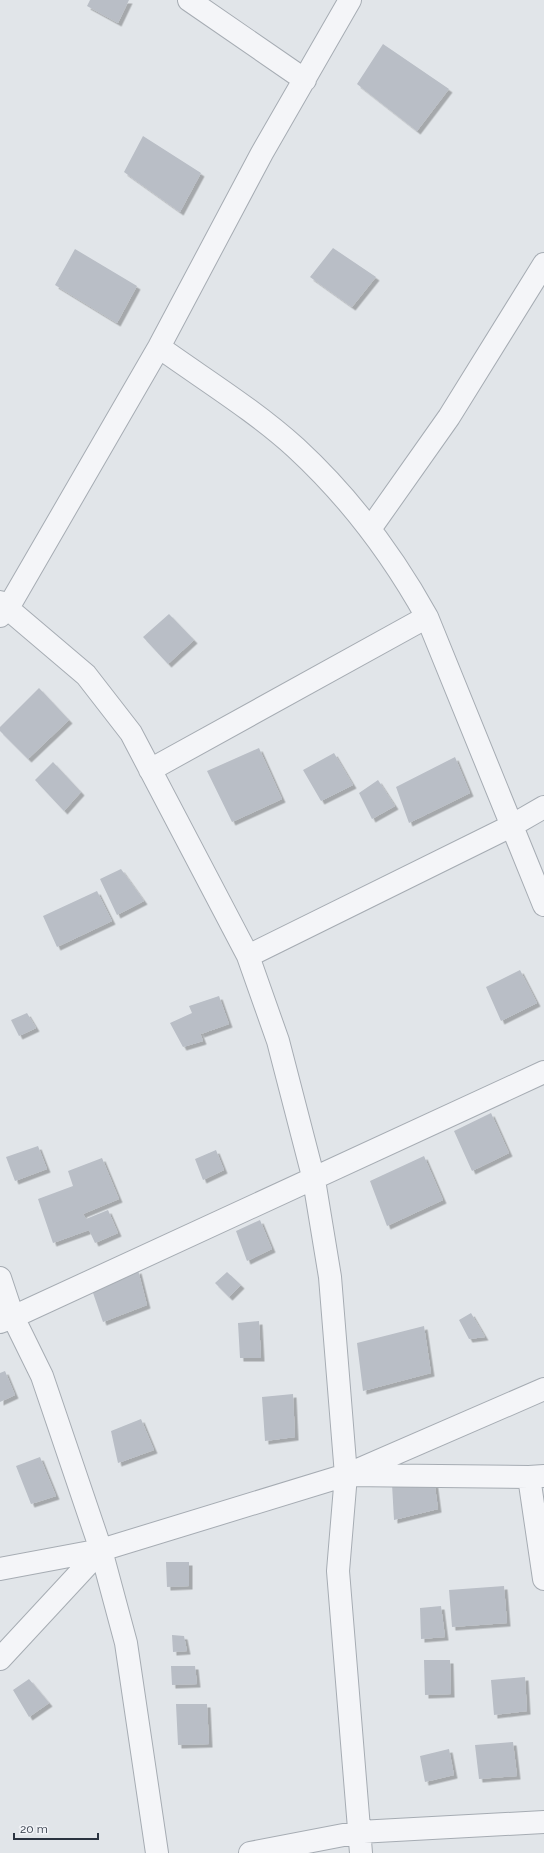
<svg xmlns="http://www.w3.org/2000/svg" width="544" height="1853" font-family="Raleway,sans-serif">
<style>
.building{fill:#b9bec6;filter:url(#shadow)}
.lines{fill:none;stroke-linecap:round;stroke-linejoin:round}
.minor-casing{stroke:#a6acb3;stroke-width:24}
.minor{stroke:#f4f5f8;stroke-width:22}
</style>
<defs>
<filter id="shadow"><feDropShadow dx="3.5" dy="3.5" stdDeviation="0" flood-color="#0004"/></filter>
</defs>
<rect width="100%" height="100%" fill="#e1e5e9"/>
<path class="building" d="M90,0H129L118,23L87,6Z
M383,44L449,89L417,131L357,84Z
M143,136L201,173L180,212L124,172Z
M333,248L376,277L352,307L310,277Z
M75,249L137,286L117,323L55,285Z
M169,614L194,640L168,664L143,637Z
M39,688L69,720L28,759L0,731V727Z
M259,748L282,799L232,822L207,771Z
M334,753L353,785L321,801L303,770Z
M455,757L470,793L409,823L396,787Z
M53,762L81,792L64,811L35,780Z
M378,780L395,806L372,819L359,793Z
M121,869L144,901L117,915L100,879Z
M97,891L112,921L57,947L43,916Z
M520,970L537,1003L501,1021L486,987Z
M219,996L229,1024L201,1034L199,1030L203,1041L183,1047L170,1023L192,1013L189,1006Z
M27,1013L36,1028L19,1036L11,1020Z
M491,1113L509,1153L472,1171L454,1131Z
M38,1146L47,1169L15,1181L6,1157Z
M216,1150L224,1170L203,1180L195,1159Z
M424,1156L443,1200L387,1226L370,1181Z
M102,1158L119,1199L83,1214L86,1219L108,1210L118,1233L95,1243L89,1230L53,1243L38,1199L73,1186L68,1171Z
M260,1220L272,1249L247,1261L236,1231Z
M138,1270L147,1305L103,1322L91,1287Z
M227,1272L241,1285L229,1297L215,1283Z
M471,1313L485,1337L469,1339L459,1320Z
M259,1321L261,1358H240L238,1323Z
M424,1326L431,1373L363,1391L357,1343Z
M5,1371L15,1395L0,1402V1373Z
M293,1394L295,1437L265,1441L262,1397Z
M141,1419L154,1450L118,1463L111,1431Z
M40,1457L56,1496L31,1504L16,1466Z
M434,1479L438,1509L394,1520L392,1484Z
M166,1562H189V1586L167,1587Z
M504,1586L507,1623L452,1627L449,1590Z
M441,1606L445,1637L421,1639L420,1608Z
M172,1635L184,1636L187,1651L173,1652Z
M424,1660H450L451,1694L425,1695Z
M171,1666H195L197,1684L172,1685Z
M525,1677L527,1711L494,1715L491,1680Z
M29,1679L49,1703L29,1717L13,1690Z
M176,1704H207L209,1744L178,1745Z
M513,1742L517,1776L479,1779L475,1745Z
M449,1749L454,1775L425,1782L420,1756Z"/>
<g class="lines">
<g class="minor-casing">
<path id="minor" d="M189,0L305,80
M159,347C205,380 254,410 296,448C349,497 392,554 427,617L544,905
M370,529L449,417L544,264
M0,602L86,675L131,733L248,956L278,1041L314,1180L330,1277L346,1475
M0,616L8,608L159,347L262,153L350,0
M150,770L427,617
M248,956L511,826L544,807
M0,1278L13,1317L42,1376L101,1550L126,1643L157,1853
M0,1322L13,1317L544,1072
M529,1477L544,1579
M0,1569L101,1550L346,1475L544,1389
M0,1659L101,1550
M250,1853L359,1832L544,1822
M361,1853L338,1571L346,1475L529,1477L544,1476"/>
</g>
<use href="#minor" class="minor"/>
</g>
<path d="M14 1833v6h84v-6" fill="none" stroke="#2a3340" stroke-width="2"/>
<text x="20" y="1833" font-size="12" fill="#2a3340" stroke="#f1f3f7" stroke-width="3" paint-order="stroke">20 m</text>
</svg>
